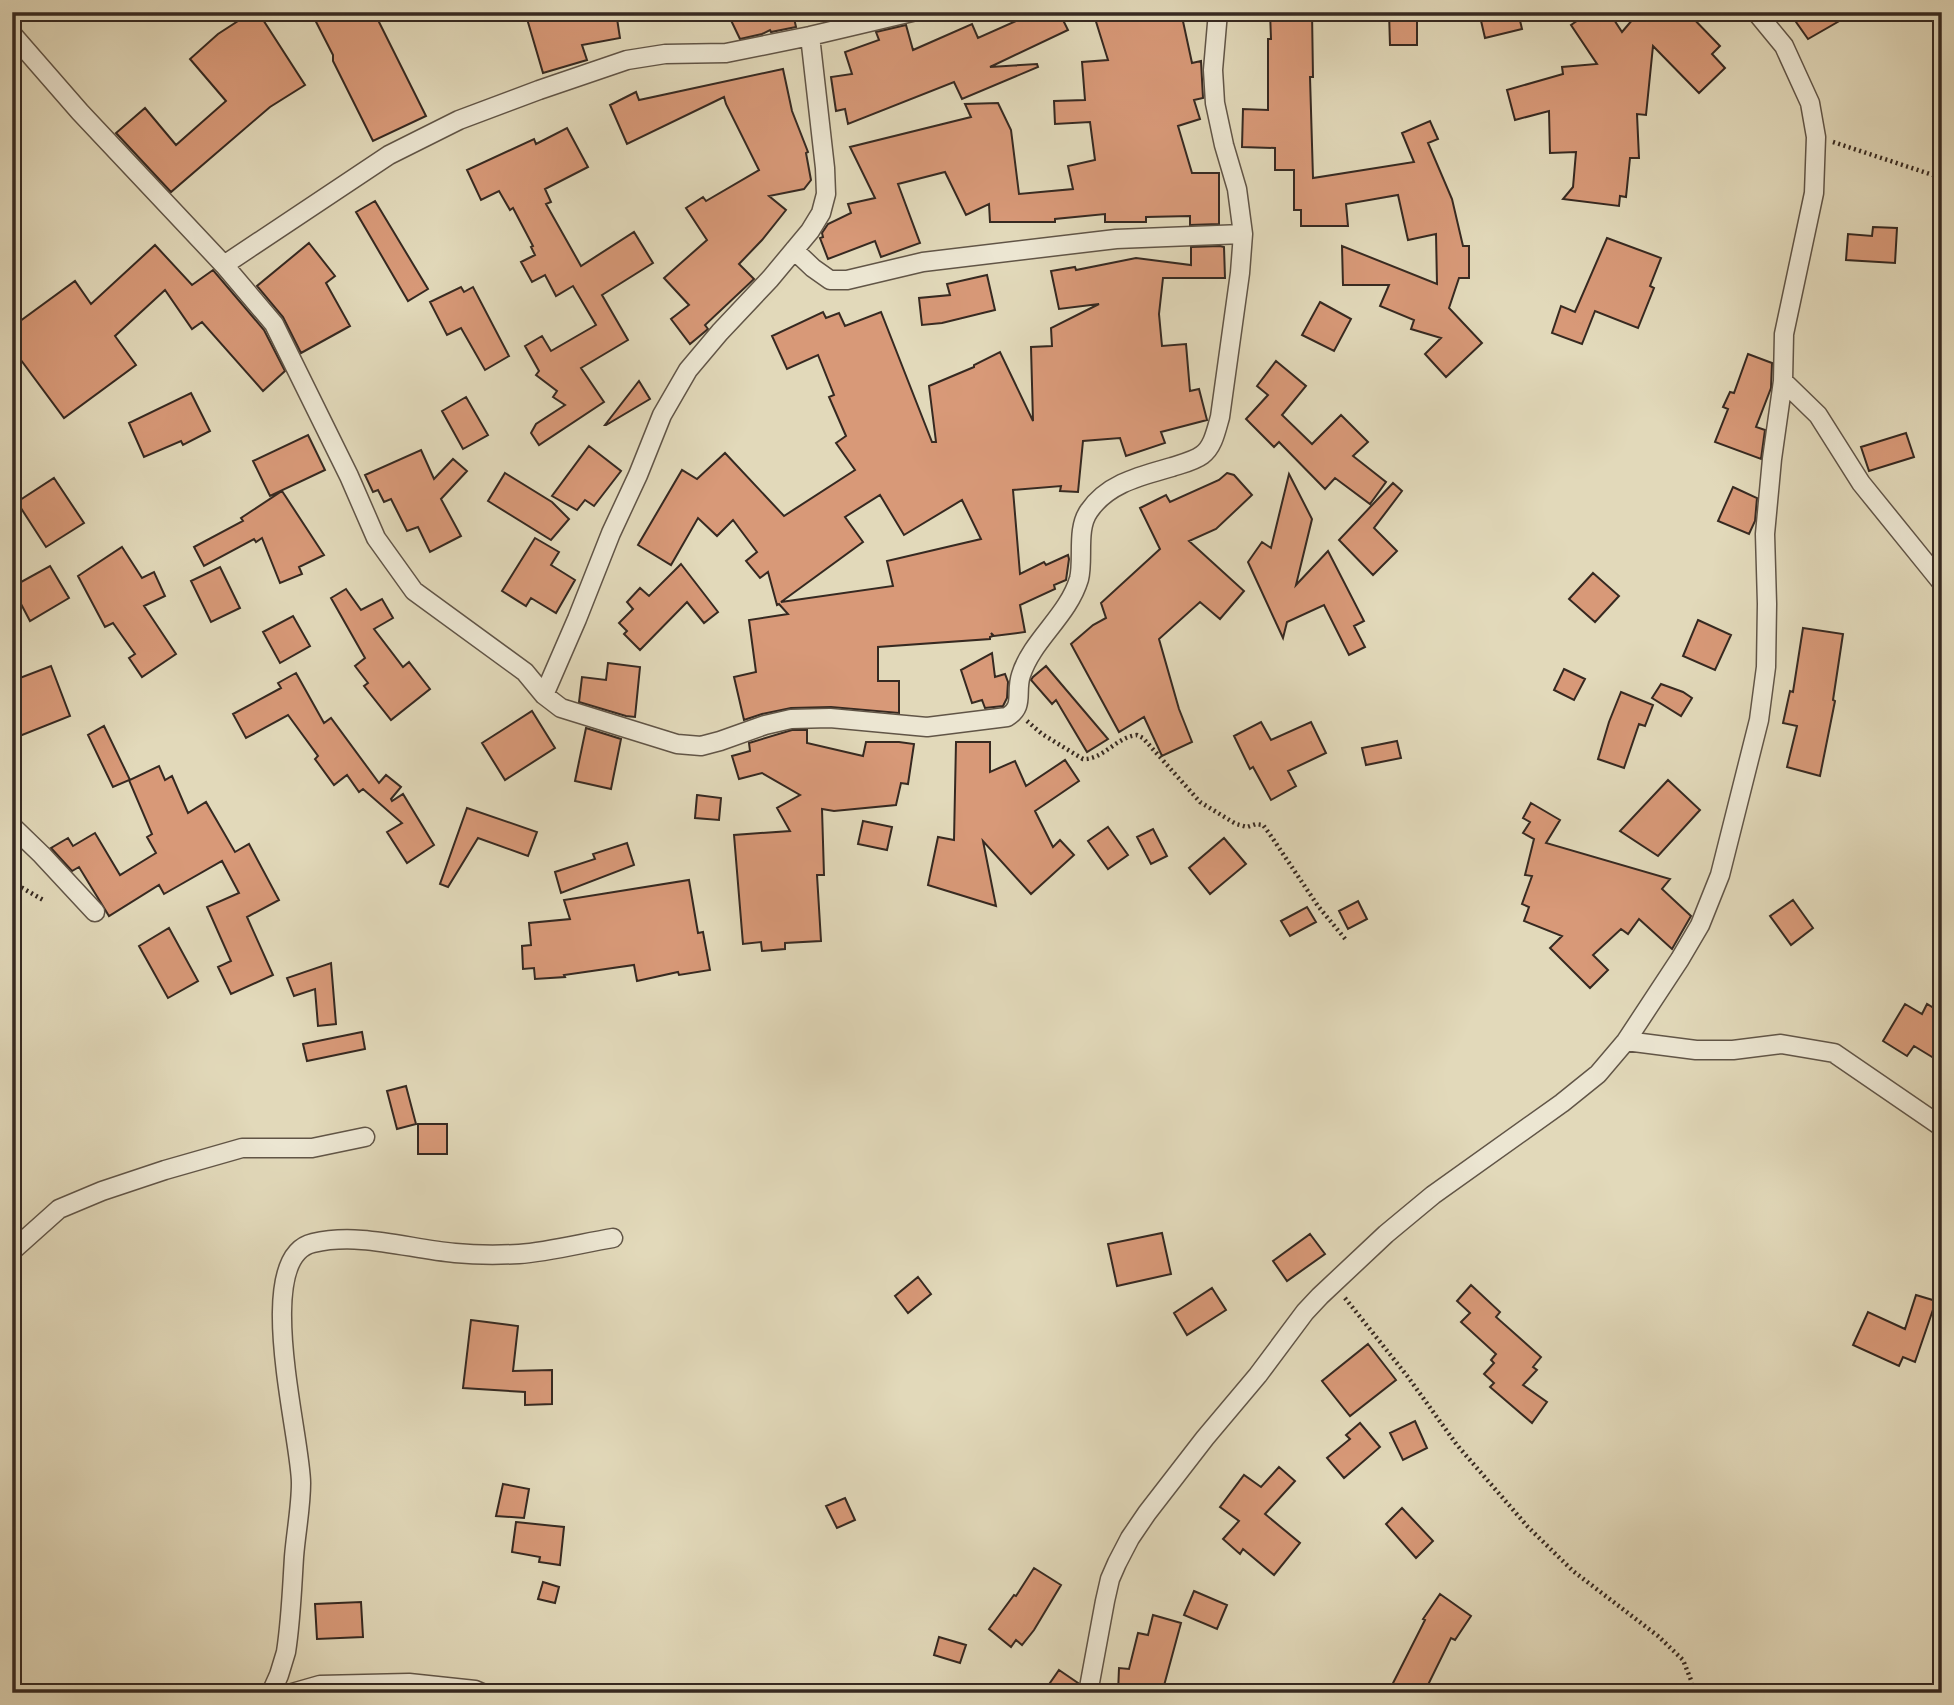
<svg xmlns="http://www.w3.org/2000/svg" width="1954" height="1705" font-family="'IM FELL Great Primer',serif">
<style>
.building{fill:#d89978;stroke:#362921;stroke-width:2;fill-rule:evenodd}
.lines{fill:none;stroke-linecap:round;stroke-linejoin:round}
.street-casing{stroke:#615547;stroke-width:21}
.path{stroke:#362921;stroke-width:4.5;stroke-dasharray:2 3.5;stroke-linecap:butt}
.street{stroke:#ece6d2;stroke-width:18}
</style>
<rect width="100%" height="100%" fill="#e2d9ba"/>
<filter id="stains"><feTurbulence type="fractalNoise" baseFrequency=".00286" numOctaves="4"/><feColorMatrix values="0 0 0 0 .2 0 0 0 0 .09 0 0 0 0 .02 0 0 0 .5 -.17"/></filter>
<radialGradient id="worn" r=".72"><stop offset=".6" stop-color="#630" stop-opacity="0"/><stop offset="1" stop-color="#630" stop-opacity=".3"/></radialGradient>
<path class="building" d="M252,12H258L305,85L270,107L171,192L116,133L145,108L176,145L226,101L190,59L218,34Z
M311,12H374L426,116L373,141L333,61V55Z
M525,12H616L620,38L582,45L587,60L543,73Z
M727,12H806L794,18L796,27L771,32L770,30L762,34L740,39Z
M1036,12H1059L1068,30L990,67L1037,64L1038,67L962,99L954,82L848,124L845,109L836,111L831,77L852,74L845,52L879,40L876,32L906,25L913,50L972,24L978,38Z
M1093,12H1181L1192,63L1201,61L1203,98L1194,100L1200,119L1178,126L1192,173H1219V224L1190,225V216L1146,217V222H1105V214L1055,219V222H990L989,204L966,215L945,172L898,184L920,243L881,257L875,241L828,259L820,238L823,237L822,233L828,224L851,213L848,204L875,198L850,147L971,117L965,104L998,103L1011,130L1019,194L1073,189L1068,166L1095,160L1090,122L1055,124L1054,101L1085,100L1082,62L1108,60Z
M1270,12H1312L1313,77H1310L1313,178L1414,162L1402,133L1430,121L1438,139L1428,143L1452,199L1463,246H1469V278H1459L1449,308L1482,343L1446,377L1425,354L1441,338L1411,329L1414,320L1380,306L1389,285H1343L1342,246L1437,284L1436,234L1408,240L1398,195L1346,204L1348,226H1301V210H1294V170H1275V148L1242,147L1243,109L1268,110V39H1271Z
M1389,12H1417V45H1390Z
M1479,12H1518L1522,29L1485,38Z
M1590,12H1609L1622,32L1639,12H1687L1720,46L1712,54L1725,68L1699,93L1653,46L1646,115L1637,114L1639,158H1630L1626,197L1620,196L1619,206L1563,199L1573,187L1576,152L1550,153L1549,111L1515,120L1507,90L1563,74L1562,67L1597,64L1571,25Z
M1789,12H1855L1808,39Z
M783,69L792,111L808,152L806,153L811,180L804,189L769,196L786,210L762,240L739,264L754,279L705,325L708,329L690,344L671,319L689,305L664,278L707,240L686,208L703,197L706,201L759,170L726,104L724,97L627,144L610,105L636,92L639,100Z
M567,128L588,167L545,189L551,202L546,204L581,266L634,232L653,263L602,295L628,340L581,368L604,402L539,445L531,433L536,424L565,405L553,397L557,391L536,375L539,371L525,346L542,336L551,351L596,325L573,286L556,296L545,275L532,282L521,262L535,255L531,247L533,246L513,208L510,210L499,191L481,200L467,170L534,139L536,144Z
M375,201L428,289L408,301L356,212Z
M1873,227L1897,228L1895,263L1846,260L1848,234L1872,236Z
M1607,238L1661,258L1650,286L1654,288L1638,328L1595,311L1582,344L1552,333L1561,306L1575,312Z
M309,243L335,276L326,283L350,326L301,353L283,317L257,286Z
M155,245L192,285L213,270L264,330L285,371L263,391L202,322L192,329L165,290L115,336L136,365L64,418L12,348V327L75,281L91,304Z
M1220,246L1224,247L1225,278H1163L1159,314L1162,346L1186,344L1190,391L1199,389L1207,420L1161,432L1165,443L1126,456L1120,438L1083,441L1078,492L1060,491L1061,486L1013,490L1020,574L1044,562L1046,565L1068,555L1069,559L1066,580L1054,585L1055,589L1020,605L1025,632L994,636L991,633L993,636L990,637V639L878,647V681H899V713L831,707L791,708L762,714L744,720L734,677L756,672L749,620L788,614L779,604L777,605L768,572L760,578L746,561L757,552L733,520L717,536L698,518L671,565L638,545L682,470L697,479L725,453L784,516L855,470L836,443L846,436L829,397L834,395L818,355L787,369L772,336L823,312L826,318L839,313L845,326L881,312L932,442H936L929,386L974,367V365L1000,352L1033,421L1031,347L1052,346L1051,328L1099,304L1059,309L1051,271L1075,267L1076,270L1136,258L1191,265V247ZM880,495L904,535L962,500L981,539L887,561L893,586L781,602L863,542L845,517Z
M987,275L995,310L942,323L922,325L919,298L950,295L947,284Z
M461,287L464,292L473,287L509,356L485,370L461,328L447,335L430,302Z
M1320,302L1351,319L1334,351L1302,335Z
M1748,354L1772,363L1771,388L1756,427L1765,430L1761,459L1715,442L1728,409L1723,407L1730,392L1734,393Z
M1276,361L1306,386L1282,415L1312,444L1341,415L1368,442L1353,456L1386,482L1370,504L1335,478L1325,489L1279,442L1274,447L1246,419L1268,395L1257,386Z
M639,381L650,399L606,425H605Z
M191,393L210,431L183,445L181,441L144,457L129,423Z
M466,397L488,435L463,449L442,411Z
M1906,433L1914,457L1869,471L1861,447Z
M308,435L325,470L270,496L253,461Z
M589,446L621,471L594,506L585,500L577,510L552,496Z
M421,450L434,479L453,459L467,471L441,499L461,536L430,552L418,527L407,531L391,499L384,502L378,490L373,492L365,475Z
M505,473L552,502L569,519L551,540L488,501Z
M1227,473L1234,475L1252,495L1216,529L1189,541L1244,591L1220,619L1200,602L1159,639L1179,709L1192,742L1162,756L1144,717L1119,732L1071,644L1093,625L1106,618L1101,603L1160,549L1140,508L1166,495L1170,502L1219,480Z
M1289,474L1312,519L1296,585L1328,551L1364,621L1354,626L1365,647L1349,655L1324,605L1287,622L1283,638L1248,562L1262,542L1271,548Z
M54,478L84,523L46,547L17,502Z
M1393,483L1402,491L1374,528L1397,551L1373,575L1339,540Z
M1733,487L1757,498L1755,521L1749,534L1718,521Z
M282,491L324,555L299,567L302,574L280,583L262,538L256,542L254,539L204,566L194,547L243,521L241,518Z
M535,538L559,552L551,565L575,580L556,613L531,598L526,606L502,591Z
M122,547L142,578L154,572L165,596L144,606L176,654L142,677L129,658L135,654L113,623L105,627L78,576Z
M681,564L718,612L704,623L687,602L640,650L624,634L627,631L619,623L633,609L627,602L640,588L649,596Z
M50,566L69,598L30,621L12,587Z
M220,567L240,608L211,622L191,581Z
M1593,573L1619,596L1595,622L1569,599Z
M346,589L361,610L382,599L393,618L374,629L403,667L409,662L430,689L391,720L364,686L368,683L355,666L365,658L331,598Z
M293,616L310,646L280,663L263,632Z
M1698,620L1731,635L1715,670L1683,656Z
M1803,628L1843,634L1833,700L1835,701L1820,776L1787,767L1797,726L1783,723L1790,691L1793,692Z
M992,653L995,677L1005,674L1008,682L1007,698L1003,706L985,708L982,700L972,703L961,670Z
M608,663L640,667L635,717L626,716L579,702L582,677L606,680Z
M51,666L70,716L12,739V681Z
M1046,666L1051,672L1108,739L1087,752L1056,700L1052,704L1031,680L1033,677Z
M1564,669L1585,679L1574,700L1554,690Z
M296,673L324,723L331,718L379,783L386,775L401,787L391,799L392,801L403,794L434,845L407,863L387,832L402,823L363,789L359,792L347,775L334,785L315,759L318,756L288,715L246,738L233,714L281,688L278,683Z
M1661,684L1683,692L1692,698L1681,716L1652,698Z
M1621,692L1653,705L1645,726L1639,724L1624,768L1598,759L1609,722Z
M532,711L555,748L505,780L482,743Z
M1261,722L1271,740L1311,722L1326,753L1288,771L1296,786L1271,800L1253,767L1250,769L1234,736Z
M104,726L130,780L159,766L165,780L172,776L188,813L206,802L235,852L249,844L279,900L247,917L273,975L231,994L218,967L231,961L207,907L239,893L222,861L164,894L159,885L109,916L79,867L72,871L51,848L68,838L73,846L95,833L120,875L156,853L147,837L152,834L129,780L113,787L88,735Z
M586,728L621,739L611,789L575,781Z
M792,730H807V743L863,756L866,742H899L914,744L908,784L901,783L896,805L834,811L822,809L824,875H817L821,941L785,943V949L762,951L761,942L743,944L734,835L790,831L777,808L800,795L762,773L739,779L732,756L750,751L749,743Z
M1397,741L1401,758L1366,765L1362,748Z
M956,742H990V772L1015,761L1026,786L1065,760L1079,781L1035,811L1053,847L1060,840L1074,855L1031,894L983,841L996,906L928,885L938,837L954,840Z
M1668,780L1700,810L1658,856L1620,831Z
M697,795L721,798L719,820L695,818Z
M1531,803L1560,820L1546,843L1670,879L1662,889L1691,916L1672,949L1639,919L1628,934L1621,929L1593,955L1608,970L1590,988L1550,948L1562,936L1524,921L1529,907L1522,904L1532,876L1525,875L1534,839L1523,833L1530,822L1523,818Z
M467,808L537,832L528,856L478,838L448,887L440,884Z
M863,821L892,827L887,850L858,844Z
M1108,827L1128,855L1108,869L1088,841Z
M1153,829L1167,856L1151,864L1137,837Z
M1224,838L1246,864L1210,894L1189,868Z
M627,843L634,865L561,893L555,872L595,859L593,854Z
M689,880L698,933L703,932L710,970L679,975L678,972L637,981L634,965L564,975L565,977L535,979L534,968L523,969L522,946L531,945L529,923L570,919L564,900Z
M1793,900L1813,928L1791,945L1770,916Z
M1358,901L1367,919L1348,929L1339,911Z
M1307,907L1316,922L1290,936L1281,921Z
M169,928L198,981L168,998L139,946Z
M331,963L336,1024L318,1026L315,989L294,996L287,978Z
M1905,1004L1922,1014L1927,1004L1942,1013V1063L1914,1046L1907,1056L1883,1041Z
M362,1032L365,1049L307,1061L303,1044Z
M406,1086L416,1124L397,1129L387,1091Z
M418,1124H447V1154H418Z
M1162,1233L1171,1274L1117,1286L1108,1244Z
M1310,1234L1325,1254L1287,1281L1273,1261Z
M918,1277L931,1294L908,1313L895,1296Z
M1471,1285L1500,1312L1496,1317L1541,1357L1533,1367L1537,1370L1523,1385L1547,1402L1532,1423L1490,1387L1494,1383L1484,1374L1494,1363L1491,1360L1496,1354L1461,1322L1470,1313L1457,1301Z
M1212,1288L1226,1310L1187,1335L1174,1313Z
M1916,1295L1936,1301L1915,1362L1903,1357L1899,1366L1853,1345L1868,1312L1905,1329Z
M471,1320L518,1326L513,1371L552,1370V1404L525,1405V1392L463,1388Z
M1368,1344L1396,1380L1350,1416L1322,1381Z
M1415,1421L1427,1448L1403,1460L1390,1433Z
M1360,1423L1380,1447L1344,1478L1327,1458L1350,1439L1346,1435Z
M1279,1467L1295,1481L1265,1514L1300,1543L1274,1575L1243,1549L1240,1554L1223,1539L1239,1521L1220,1507L1244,1475L1261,1487Z
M503,1484L529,1489L524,1518L496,1516Z
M845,1498L855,1520L837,1528L826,1506Z
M1402,1508L1433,1541L1416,1558L1386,1524Z
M516,1522L564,1527L560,1565L539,1562L540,1557L512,1552Z
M1034,1568L1061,1585L1034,1630L1022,1645L1016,1640L1011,1647L989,1629L1014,1595L1016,1596Z
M543,1582L559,1587L555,1603L538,1599Z
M1194,1591L1227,1605L1217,1629L1184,1615Z
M1440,1594L1471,1616L1455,1640L1451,1638L1424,1693H1388L1425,1620L1423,1619Z
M361,1602L363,1637L317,1639L315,1604Z
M1153,1615L1181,1623L1162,1693H1118L1119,1668L1129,1669L1138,1633L1148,1635Z
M939,1637L966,1645L960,1663L934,1655Z
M1059,1670L1078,1683L1077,1693H1043Z"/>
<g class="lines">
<g class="street-casing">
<path id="street" d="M12,34L80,112L224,265L274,324L349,476L376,538L414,591L525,672L544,695L561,708L677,744L701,746L720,741L765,725L791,719L830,718L927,727L1007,717C1025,706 1015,693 1021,675C1032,640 1068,616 1079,579C1084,559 1076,529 1089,511C1108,483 1141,476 1172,467C1181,464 1194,461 1202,455C1213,447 1216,431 1220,417L1240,273L1243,234L1237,189L1224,145L1215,103L1213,70L1218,12
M794,250L813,268L830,280H847L923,262L1116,239L1243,234
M224,265L389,155L459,120L539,90L627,60L665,54L726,53L810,36L912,12
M1783,381L1818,415L1861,483L1942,583
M544,695L577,619L611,533L638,475L662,415L688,370L720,332L770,279L810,231L821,213L826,194L825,168L810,36
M12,826L42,855L95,912
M1626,1041L1696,1050H1733L1781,1044L1834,1053L1942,1127
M12,1251L59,1209L102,1191L165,1170L242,1148H312L365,1137
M271,1693L279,1675L286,1652C291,1620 292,1588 294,1557C296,1532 301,1507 301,1483C301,1437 251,1257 313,1243C360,1232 409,1249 455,1253C476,1255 498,1255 519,1254C548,1252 583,1243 613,1238
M292,1693L320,1685L409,1683L475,1690L482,1693
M1088,1693L1105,1601L1110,1579L1117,1563L1130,1538L1147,1513L1205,1438L1258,1375L1305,1312L1320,1296L1386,1234L1433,1195L1562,1103L1598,1074L1626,1041L1680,959L1700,925L1720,875L1759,720L1766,667L1767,604L1765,534L1772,459L1783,381L1784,334L1814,193L1816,137L1810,103L1784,46L1756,12"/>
</g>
<path class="path" d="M1833,142L1942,178
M1027,721L1042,734L1083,759C1103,760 1116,737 1137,735L1143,738L1200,802L1236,824L1247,827L1256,824L1263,825L1269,833L1318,906L1346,940
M12,882L45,901
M1345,1298L1408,1377L1457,1445L1528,1527L1573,1571L1658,1636L1683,1660L1691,1680L1693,1693"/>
<use href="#street" class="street"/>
</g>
<rect width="1954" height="1705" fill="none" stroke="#e2d9ba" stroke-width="42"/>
<rect x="14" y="14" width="1926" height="1677" fill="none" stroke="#362921" stroke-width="3.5"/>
<rect x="21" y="21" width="1912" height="1663" fill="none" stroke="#362921" stroke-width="2"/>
<rect width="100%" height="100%" filter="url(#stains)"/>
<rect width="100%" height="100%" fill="url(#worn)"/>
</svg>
